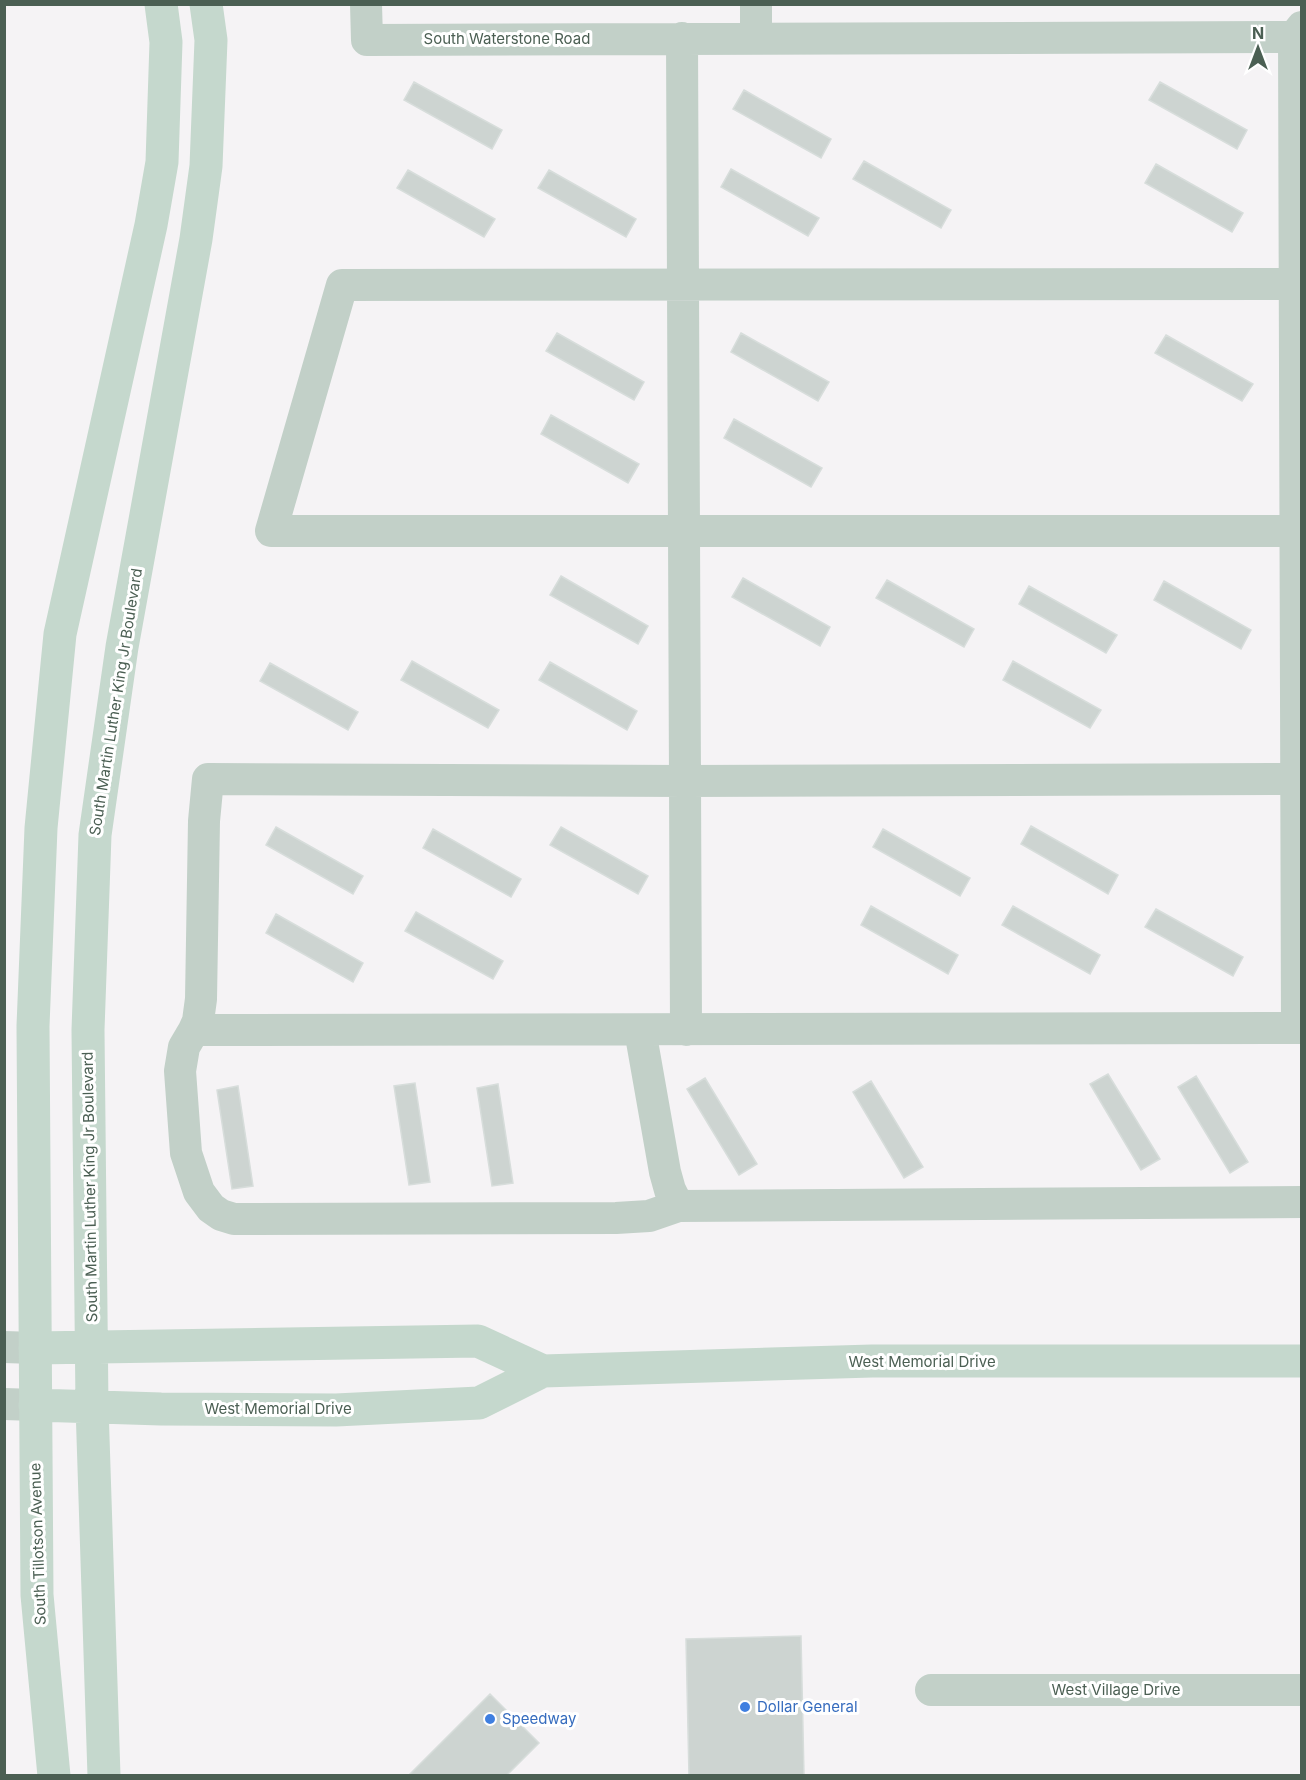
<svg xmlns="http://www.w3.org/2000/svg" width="1306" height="1780" font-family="Inter,sans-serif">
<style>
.building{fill:#cdd4d1;stroke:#d7dddb;stroke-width:1.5}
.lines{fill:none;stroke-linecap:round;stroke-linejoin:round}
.minor{stroke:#c2d0c8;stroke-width:32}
.secondary{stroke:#c5d8cd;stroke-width:33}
.shop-dot{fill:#3f7fe0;stroke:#fff;stroke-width:2}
.labels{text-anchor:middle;stroke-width:6;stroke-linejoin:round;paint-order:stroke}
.street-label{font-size:15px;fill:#4b5f53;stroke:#fff}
.shop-label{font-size:15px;fill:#366cbe;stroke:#fff;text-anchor:start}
</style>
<rect width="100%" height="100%" fill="#f5f3f5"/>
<path class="building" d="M414,82L502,130L492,149L404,100Z
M1160,82L1247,130L1237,149L1149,100Z
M744,90L831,139L821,158L733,109Z
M864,161L951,210L941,228L853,179Z
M1156,164L1243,213L1232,232L1145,183Z
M731,169L819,218L808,236L721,187Z
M408,170L495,219L484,237L397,188Z
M549,170L636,219L626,237L538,188Z
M557,333L644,382L634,400L546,351Z
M741,333L829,382L818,401L731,352Z
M1166,335L1253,384L1242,401L1155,353Z
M551,415L639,464L628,483L541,434Z
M734,419L822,468L811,487L724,438Z
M561,576L648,626L638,644L550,595Z
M743,578L830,627L820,646L732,597Z
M887,580L974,629L964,647L876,598Z
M1164,581L1251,630L1241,649L1154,600Z
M1029,586L1117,635L1106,653L1019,604Z
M412,661L499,710L488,728L401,680Z
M1013,661L1101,710L1090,728L1003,680Z
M550,662L637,711L627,730L539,680Z
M270,663L358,712L348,730L260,681Z
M1031,826L1118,875L1108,894L1021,844Z
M276,827L363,876L353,894L266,845Z
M561,827L648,876L638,894L550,845Z
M433,829L521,879L511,897L423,848Z
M883,829L970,878L960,896L873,847Z
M871,906L958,955L948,974L861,925Z
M1013,906L1100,955L1090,974L1002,925Z
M1156,909L1243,957L1233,976L1145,927Z
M416,912L503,961L493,979L405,931Z
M276,914L363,963L353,982L266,933Z
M1108,1074L1160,1159L1141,1170L1090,1084Z
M1196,1076L1248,1162L1230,1173L1178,1087Z
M705,1078L757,1164L739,1175L687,1089Z
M871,1081L923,1167L904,1178L853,1092Z
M415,1083L430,1182L409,1185L394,1086Z
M498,1084L513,1183L492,1186L477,1088Z
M238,1086L253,1186L232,1189L217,1090Z
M801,1636L804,1776H689L686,1639Z
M490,1694L539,1743L506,1776H408Z"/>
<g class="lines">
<path class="minor" d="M366,4L367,40L1294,37L1302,27
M756,4V38
M1294,37L1297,1028
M682,38L686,1030
M1294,284L342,285L271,531H1296
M194,1030L198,1021L201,999L204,821L208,779L685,781L1297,779
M640,1030L665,1172L670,1190L678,1206L1302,1202
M678,1206L649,1216L616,1218L234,1219L221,1215L211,1208L199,1192L186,1153L180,1071L184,1047L194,1030L1302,1028
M4,1347L35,1348
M4,1404L35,1405
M931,1690H1302"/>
<path class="secondary" d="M35,1348L478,1341L543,1371
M35,1405L161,1409L336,1410L479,1403L543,1371L872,1361H1302
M54,1776L37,1595L33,1026L41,828L60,634L151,225L162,162L166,42L161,4
M104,1776L92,1406L88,1030L95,835L122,647L196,239L206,166L211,40L206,4"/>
</g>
<g class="shop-dot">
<circle cx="745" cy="1707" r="6"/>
<circle cx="490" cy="1719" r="6"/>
</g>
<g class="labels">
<g class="street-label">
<text x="507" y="44">South Waterstone Road</text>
<text transform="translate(116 702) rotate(-81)" y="5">South Martin Luther King Jr Boulevard</text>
<text transform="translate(90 1187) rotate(-91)" y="5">South Martin Luther King Jr Boulevard</text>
<text x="922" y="1367">West Memorial Drive</text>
<text x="278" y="1414">West Memorial Drive</text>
<text transform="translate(38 1544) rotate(-92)" y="5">South Tillotson Avenue</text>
<text x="1116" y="1695">West Village Drive</text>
</g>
<g class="shop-label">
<text x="757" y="1712">Dollar General</text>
<text x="502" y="1724">Speedway</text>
</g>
</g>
<rect width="1306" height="1780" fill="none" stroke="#4b5f53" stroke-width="12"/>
<g transform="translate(1258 48)" stroke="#ffffff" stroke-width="4.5" paint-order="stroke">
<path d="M0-4.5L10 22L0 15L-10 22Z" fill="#4b5f53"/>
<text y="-9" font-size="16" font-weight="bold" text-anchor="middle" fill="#4b5f53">N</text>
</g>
</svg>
